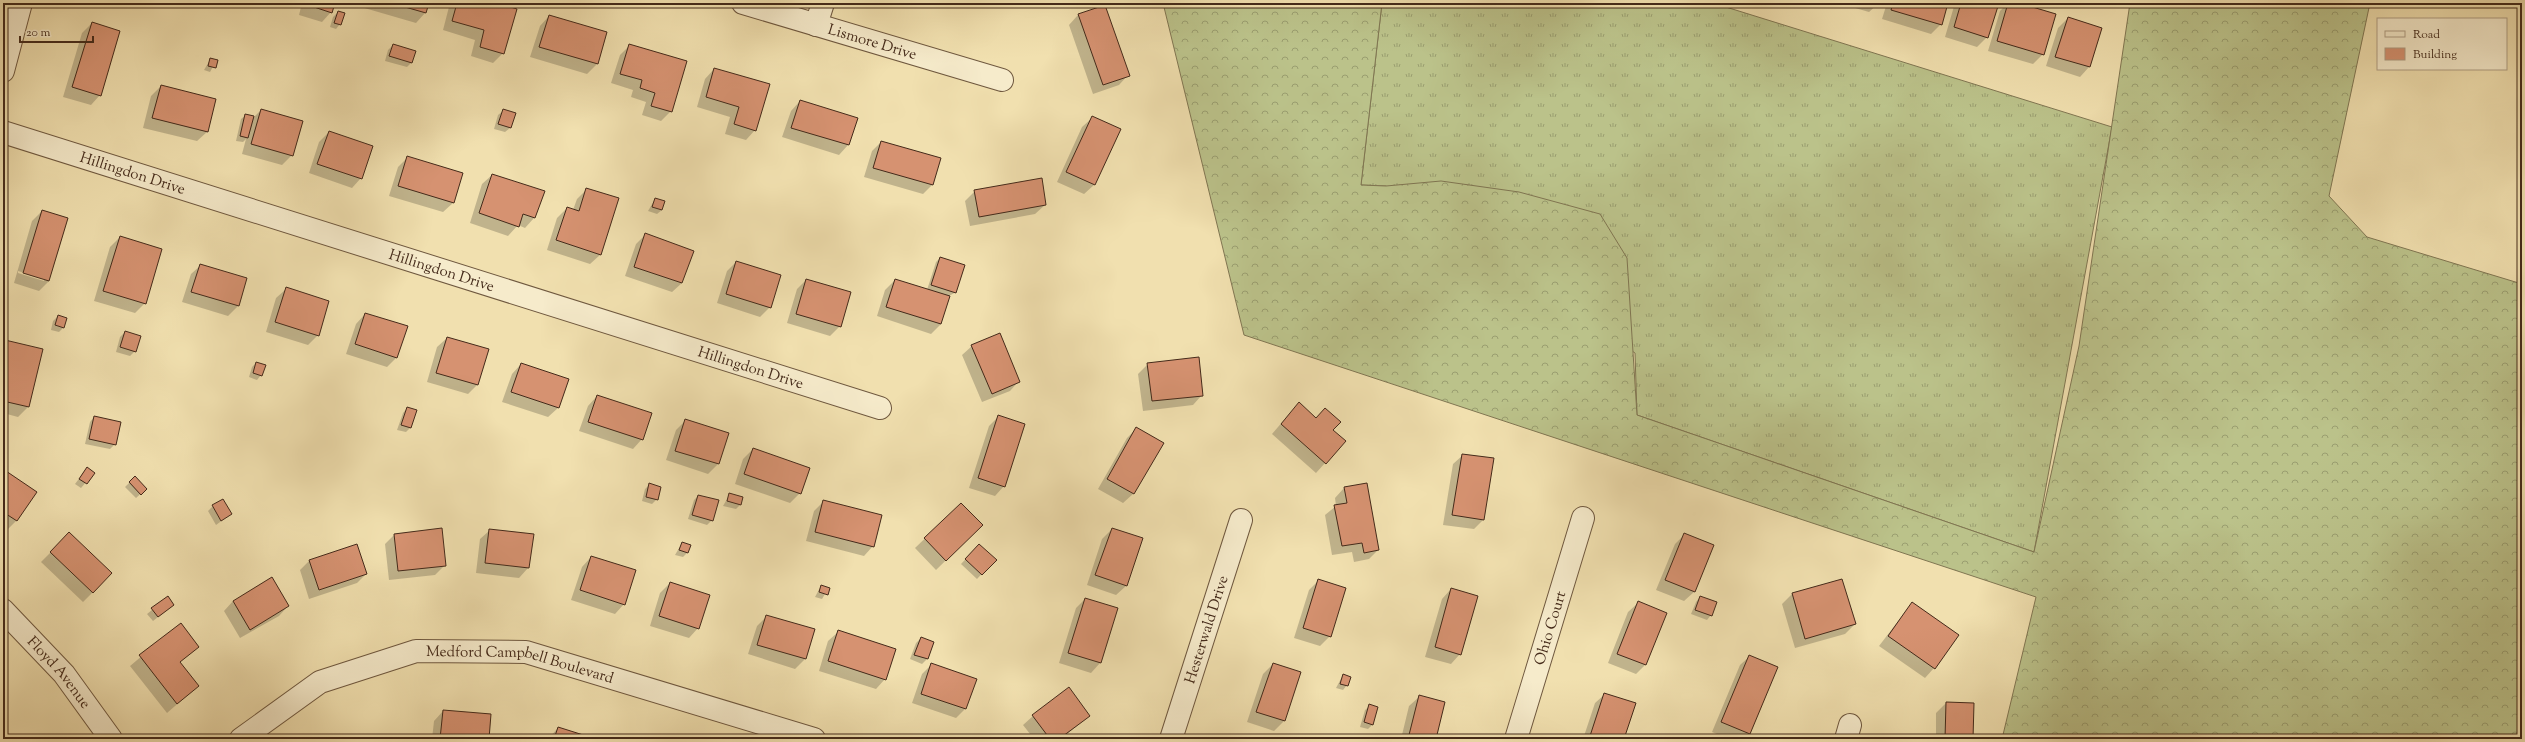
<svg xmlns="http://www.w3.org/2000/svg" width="2525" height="742" font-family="'Sorts Mill Goudy',serif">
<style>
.grass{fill:url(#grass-tufts);stroke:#807652}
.forest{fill:url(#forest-crowns);stroke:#807652}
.shadow{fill:#0003;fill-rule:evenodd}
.building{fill:#d69271;stroke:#442a1a}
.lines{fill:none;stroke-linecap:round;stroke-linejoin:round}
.minor-casing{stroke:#6f583f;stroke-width:24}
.minor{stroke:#f6ebcb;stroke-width:22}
.labels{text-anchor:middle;stroke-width:3.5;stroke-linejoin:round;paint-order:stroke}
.street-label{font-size:15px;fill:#442a1a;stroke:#f6ebcb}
</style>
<defs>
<pattern id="grass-tufts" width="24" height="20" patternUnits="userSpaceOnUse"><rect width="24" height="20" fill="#bbc28a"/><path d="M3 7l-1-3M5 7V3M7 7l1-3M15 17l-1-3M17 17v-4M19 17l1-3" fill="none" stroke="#9a9e70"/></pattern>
<pattern id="forest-crowns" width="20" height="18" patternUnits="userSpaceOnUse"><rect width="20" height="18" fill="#bbc28a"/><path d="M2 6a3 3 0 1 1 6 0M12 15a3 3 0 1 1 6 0" fill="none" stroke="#9a9e70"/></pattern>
</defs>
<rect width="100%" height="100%" fill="#f1e0af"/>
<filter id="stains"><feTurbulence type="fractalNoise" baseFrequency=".005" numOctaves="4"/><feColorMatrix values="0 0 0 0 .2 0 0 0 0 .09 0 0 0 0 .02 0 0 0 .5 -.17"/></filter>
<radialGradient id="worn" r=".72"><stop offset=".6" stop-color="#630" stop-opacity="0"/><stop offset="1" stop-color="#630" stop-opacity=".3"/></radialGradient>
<path class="grass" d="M1382,3H1713L2112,127L2034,552L1637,415L1635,353L1386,186L1361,185Z"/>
<path class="forest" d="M1163,3H1382L1361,185L1386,186L1441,181L1519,192L1600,214L1627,258L1637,415L2034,552L2079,346L2130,3H2370L2329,196L2367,237L2522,284V739H2002L2036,597L1244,335Z"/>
<path class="shadow" d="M302,3H334L331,12L322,22L299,15Z
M362,3H428L425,13L416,23L361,7Z
M450,3H495L503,53L493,63L471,56L475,40L443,30Z
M1838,3H1879L1869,12Z
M1887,3H1947L1941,24L1931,34L1882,19Z
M1955,3H1998L1987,37L1977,47L1945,37Z
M2008,3H2015L2043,54L2033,64L1988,51L2000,11Z
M1104,6L1128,75L1119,85L1093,94L1069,25L1078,15Z
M338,12L340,24L336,29L330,27L333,17Z
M549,16L606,33L597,64L587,74L530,57L540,26Z
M2068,18L2101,28L2089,67L2080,77L2046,66L2058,28Z
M92,23L100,95L91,105L63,97L82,33Z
M393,45L411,63L407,67L385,61L388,50Z
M630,45L671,111L661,121L642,115L646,102L631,97L633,90L611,83L620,55Z
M210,60L216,61L210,72L204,70Z
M714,69L755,130L746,140L725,134L730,117L697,107L705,79Z
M161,86L207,132L197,141L143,128L151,96Z
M800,101L857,119L848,145L839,155L782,137L791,111Z
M261,110L292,155L282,165L242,154L246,139L243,142L236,141L241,119L246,115L254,117Z
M503,111L510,128L505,132L494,129L498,115Z
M1092,118L1119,130L1094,185L1084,194L1057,182L1082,127Z
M329,132L361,178L352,188L309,173L319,142Z
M881,142L933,184L923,194L864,177L872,151Z
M408,157L462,174L453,203L443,212L389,196L398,167Z
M492,175L543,192L534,218L525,228L518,225L508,236L470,223L482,184Z
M587,189L618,199L600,255L590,264L547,250L557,218L567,208L573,210L577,199Z
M975,191L1045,205L1035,214L970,226L965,201Z
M655,199L662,210L657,214L648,211Z
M42,211L67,219L49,281L39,291L14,283L32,221ZM18,271L44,279V281L18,273Z
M645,235L682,283L672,292L625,276L636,244Z
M120,237L145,303L135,313L94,301L110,247Z
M940,258L956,292L949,296L941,324L931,334L877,316L885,290L895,280L927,290L936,262Z
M736,262L770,307L760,317L717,303L727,271Z
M201,265L246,279L238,306L228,316L182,302L191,274Z
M806,280L840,326L830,336L787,323L797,289Z
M286,289L318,335L308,345L266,332L276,298Z
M365,314L396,358L387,367L346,354L356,324Z
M58,316L63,328L59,332L51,330L53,321Z
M125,332L135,351L130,356L116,352L120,337Z
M447,338L478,384L468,394L427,382L437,347Z
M6,341L42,350L28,407L18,417L3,413V344Z
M972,346L1019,381L1010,391L982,402L962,355Z
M256,363L261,375L257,380L249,377L252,367Z
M521,364L558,408L548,417L502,402L512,374Z
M1148,364L1202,395L1193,405L1143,411L1138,374Z
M597,396L642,439L633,449L579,431L588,406Z
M407,408L410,428L406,432L397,430L403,413Z
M1290,413L1332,430L1325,463L1316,473L1272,434Z
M999,416L1004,486L995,496L969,488L989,426Z
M94,417L115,444L110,449L85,444L90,422Z
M686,420L728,434L718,464L708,474L666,460L676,430Z
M1136,429L1162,443L1133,494L1123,503L1098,489L1127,438Z
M753,449L800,493L790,503L735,484L743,459Z
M1463,455L1483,520L1474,529L1443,525L1453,464Z
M87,468L94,473L81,488L75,484Z
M3,470L36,492L16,521L7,530L3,528Z
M135,477L146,489L136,498L125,487Z
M650,484L657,499L652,504L642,501L645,489Z
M1344,488L1378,550L1369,559L1354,562L1352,552L1332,555L1325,515L1336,506L1335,498Z
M730,494L740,505L736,509L723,506Z
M698,496L712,520L707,525L688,519L694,500Z
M824,501L873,546L864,556L806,541L814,511Z
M961,504L982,525L936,570L915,548Z
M213,506L231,514L216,525L208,511Z
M1112,529L1142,539L1126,586L1116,595L1087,585L1102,539Z
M490,530L532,535L528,568L519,578L476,573L480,539Z
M395,534L445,565L435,575L389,580L385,544Z
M1685,534L1713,546L1694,592L1684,601L1656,590L1675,544Z
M60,543L93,592L83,602L41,562Z
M682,543L687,553L683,557L675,555Z
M356,545L366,574L357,583L309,599L300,570L309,561Z
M979,545L995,560L977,579L961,564Z
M591,557L624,604L615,614L571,600L582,567Z
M1319,580L1330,636L1320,646L1294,638L1309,590Z
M1842,580L1855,624L1845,634L1795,648L1782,604L1792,594Z
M670,583L698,628L689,638L650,626L660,593Z
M821,586L828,589L822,599L815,597Z
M1451,589L1460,654L1451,664L1425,657L1442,599Z
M168,597L173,605L153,621L147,614Z
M1700,597L1711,615L1707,620L1691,614L1696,602Z
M1085,599L1117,609L1100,663L1091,673L1059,663L1076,608Z
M233,601L288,606L279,616L240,638L224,611Z
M1638,603L1666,613L1645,665L1636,674L1608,663L1628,612Z
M1912,603L1934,668L1925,678L1879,646Z
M767,616L814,630L805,659L795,669L748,654L757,626Z
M180,624L198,647L179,663L198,686L167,713L130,666Z
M838,632L885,679L876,689L819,671L828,641Z
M921,638L933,643L927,659L922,664L910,659L916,643Z
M1750,656L1777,667L1749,734L1743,739H1729L1712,732L1740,665Z
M932,664L966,708L956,718L912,703L922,674Z
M1273,664L1300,673L1284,721L1274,731L1247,722L1263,674Z
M1343,675L1347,685L1343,690L1336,688Z
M1605,694L1623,739H1583L1595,703Z
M1419,697L1435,739H1401L1409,706Z
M1946,703L1972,739H1936V713Z
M1370,706L1373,724L1368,729L1360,727L1365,710Z
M443,711L488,739H432L434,721Z
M1033,716H1089L1061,739H1034L1023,725Z
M558,728L592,739H548Z"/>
<path class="building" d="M308,3H335L332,13L308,5Z
M391,3H429L426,13Z
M457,3H498L517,9L504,54L480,47L484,30L452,21Z
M1893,3H1948L1942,25L1891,10Z
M1961,3H1999L1988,38L1954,27Z
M2008,3H2019L2056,14L2044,55L1997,41Z
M1105,5L1130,76L1103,85L1078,14Z
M338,11L345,13L341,25L334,23Z
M549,15L607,32L598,64L539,47Z
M2068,17L2102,28L2090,67L2055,57Z
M92,22L120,31L101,96L72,87Z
M393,44L416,51L412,63L389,56Z
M629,44L687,61L672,112L651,106L655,93L640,88L642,80L620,74Z
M210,58L218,60L216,68L208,66Z
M714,68L770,84L756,131L734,124L739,107L706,97Z
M161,85L216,99L208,132L152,118Z
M800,100L858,118L849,145L791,128Z
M261,109L303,121L293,156L251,144Z
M503,109L516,113L511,128L498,124Z
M245,114L254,116L248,138L240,136Z
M1092,116L1121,129L1095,185L1066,172Z
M329,131L373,146L362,179L317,164Z
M881,141L941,158L933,185L873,168Z
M407,156L463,173L454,203L398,186Z
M492,174L545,191L535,218L523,214L519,227L479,213Z
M1042,178L1046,205L979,217L974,190Z
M586,188L619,198L601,255L556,240L567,207L579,211Z
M655,198L665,201L662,210L652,207Z
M42,210L68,218L49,281L23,273Z
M645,233L694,251L682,283L634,267Z
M120,236L162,249L146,304L103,291Z
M940,257L965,265L956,293L931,285Z
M736,261L781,275L771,308L726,294Z
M200,264L247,278L239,306L191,292Z
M806,279L851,292L841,327L796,314Z
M895,279L950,296L941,324L886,307Z
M286,287L329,301L319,336L275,322Z
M365,313L408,326L397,358L355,344Z
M58,315L67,318L64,328L55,325Z
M125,331L141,336L136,352L120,347Z
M1000,333L1020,382L992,394L971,345Z
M447,337L489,349L478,385L436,373Z
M5,340L43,349L29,407L3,401V350Z
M1199,357L1203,396L1152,401L1147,363Z
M256,362L266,365L262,376L253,373Z
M521,363L569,379L559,408L511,392Z
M597,395L652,413L643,440L588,422Z
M1299,402L1316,418L1325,408L1341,422L1333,430L1346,441L1326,464L1281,424Z
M407,407L417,410L411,428L401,425Z
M998,415L1025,424L1005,487L978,478Z
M94,416L121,422L116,445L89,439Z
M685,419L729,433L719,464L675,451Z
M1136,427L1164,443L1134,494L1107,479Z
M753,448L810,468L801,494L744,474Z
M1462,454L1494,458L1484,520L1452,515Z
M87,467L95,473L87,484L79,479Z
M3,469L37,492L17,521L3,512Z
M135,476L147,489L141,495L129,482Z
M649,483L661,487L658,500L646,497Z
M1367,483L1379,550L1364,553L1362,543L1342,546L1334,505L1347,503L1344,487Z
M729,493L743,497L741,505L727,501Z
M698,495L719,500L713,521L692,515Z
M223,499L232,514L221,521L212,505Z
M823,500L882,515L874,547L815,532Z
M961,503L983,525L946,561L924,538Z
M442,528L446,566L398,571L394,534Z
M1112,528L1143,538L1127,586L1095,575Z
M489,529L534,534L529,568L485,563Z
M69,532L112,573L93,593L50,552Z
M1684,533L1714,545L1695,592L1665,580Z
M682,542L691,545L688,553L679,550Z
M357,544L367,574L319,590L309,560Z
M979,544L997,560L982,575L965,559Z
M591,556L636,570L625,605L580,590Z
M272,577L289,606L250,630L233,601Z
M1318,579L1346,588L1331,637L1303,628Z
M1842,579L1856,624L1805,639L1792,593Z
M670,582L710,595L699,629L659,616Z
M821,585L830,588L828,595L819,592Z
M1451,588L1478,596L1461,655L1435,647Z
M168,596L174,605L158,617L151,608Z
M1700,596L1717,602L1712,616L1695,610Z
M1085,598L1118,608L1101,663L1068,653Z
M1638,601L1667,613L1646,665L1617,654Z
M1912,602L1959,635L1935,669L1888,636Z
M766,615L815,629L806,659L757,645Z
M181,623L199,647L180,662L199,686L177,704L139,655Z
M838,630L896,649L886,680L828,661Z
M921,637L934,642L928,659L914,655Z
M1749,655L1778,667L1750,734L1721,722Z
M931,663L977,679L966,709L921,694Z
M1273,663L1301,672L1285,721L1256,712Z
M1343,674L1351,677L1348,686L1340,684Z
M1069,687L1090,716L1059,739H1050L1032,715Z
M1604,693L1636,703L1624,739H1599L1590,736Z
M1419,695L1445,702L1436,739H1408Z
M1946,702L1974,703L1973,739H1945Z
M1369,704L1378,707L1373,725L1364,722Z
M443,710L491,714L489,739H440Z
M558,727L596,739H554Z"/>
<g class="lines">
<g class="minor-casing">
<g id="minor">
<path id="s1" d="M743,3L1002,80"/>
<path d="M816,25L823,3"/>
<path d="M3,71L21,3"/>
<path id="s2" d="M3,132L880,408"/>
<path id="s3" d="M3,610L64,674L111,739"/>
<path id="s4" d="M241,739L320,682L416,651L526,652L814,739"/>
<path id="s5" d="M1171,739L1241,520"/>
<path id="s6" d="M1516,739L1583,518"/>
<path d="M1846,739L1850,725"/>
</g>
</g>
<use href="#minor" class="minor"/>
</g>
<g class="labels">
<g class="street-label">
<text dy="5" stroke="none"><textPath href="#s1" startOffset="135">Lismore Drive</textPath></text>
<text dy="5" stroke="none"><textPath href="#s2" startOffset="136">Hillingdon Drive</textPath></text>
<text dy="5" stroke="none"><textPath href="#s2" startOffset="460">Hillingdon Drive</textPath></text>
<text dy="5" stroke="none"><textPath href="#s2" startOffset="784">Hillingdon Drive</textPath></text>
<text dy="5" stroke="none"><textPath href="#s6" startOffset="116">Ohio Court</textPath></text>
<text dy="5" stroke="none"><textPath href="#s5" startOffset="115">Hesterwald Drive</textPath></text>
<text dy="5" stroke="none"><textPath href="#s4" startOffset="304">Medford Campbell Boulevard</textPath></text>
<text dy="5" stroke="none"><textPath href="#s3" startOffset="84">Floyd Avenue</textPath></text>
</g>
</g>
<rect width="2525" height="742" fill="none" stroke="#f1e0af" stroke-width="16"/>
<rect x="4" y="4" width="2517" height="734" fill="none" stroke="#442a1a" stroke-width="2"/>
<rect x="8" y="8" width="2509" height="726" fill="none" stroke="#442a1a"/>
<rect x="2377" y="18" width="130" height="52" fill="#f6ebcb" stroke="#af9e84"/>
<rect x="2385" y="31" width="20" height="6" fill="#f6ebcb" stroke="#af9e84"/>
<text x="2413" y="38" font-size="12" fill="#442a1a">Road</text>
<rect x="2385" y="48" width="20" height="12" fill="#d69271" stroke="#af9e84"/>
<text x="2413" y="58" font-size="12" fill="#442a1a">Building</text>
<path d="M20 36v6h73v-6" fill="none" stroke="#442a1a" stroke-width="2"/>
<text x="26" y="36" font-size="12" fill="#442a1a" stroke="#f6ebcb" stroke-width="3" paint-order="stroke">20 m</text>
<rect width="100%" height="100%" filter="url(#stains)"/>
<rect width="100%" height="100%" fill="url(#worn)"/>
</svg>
